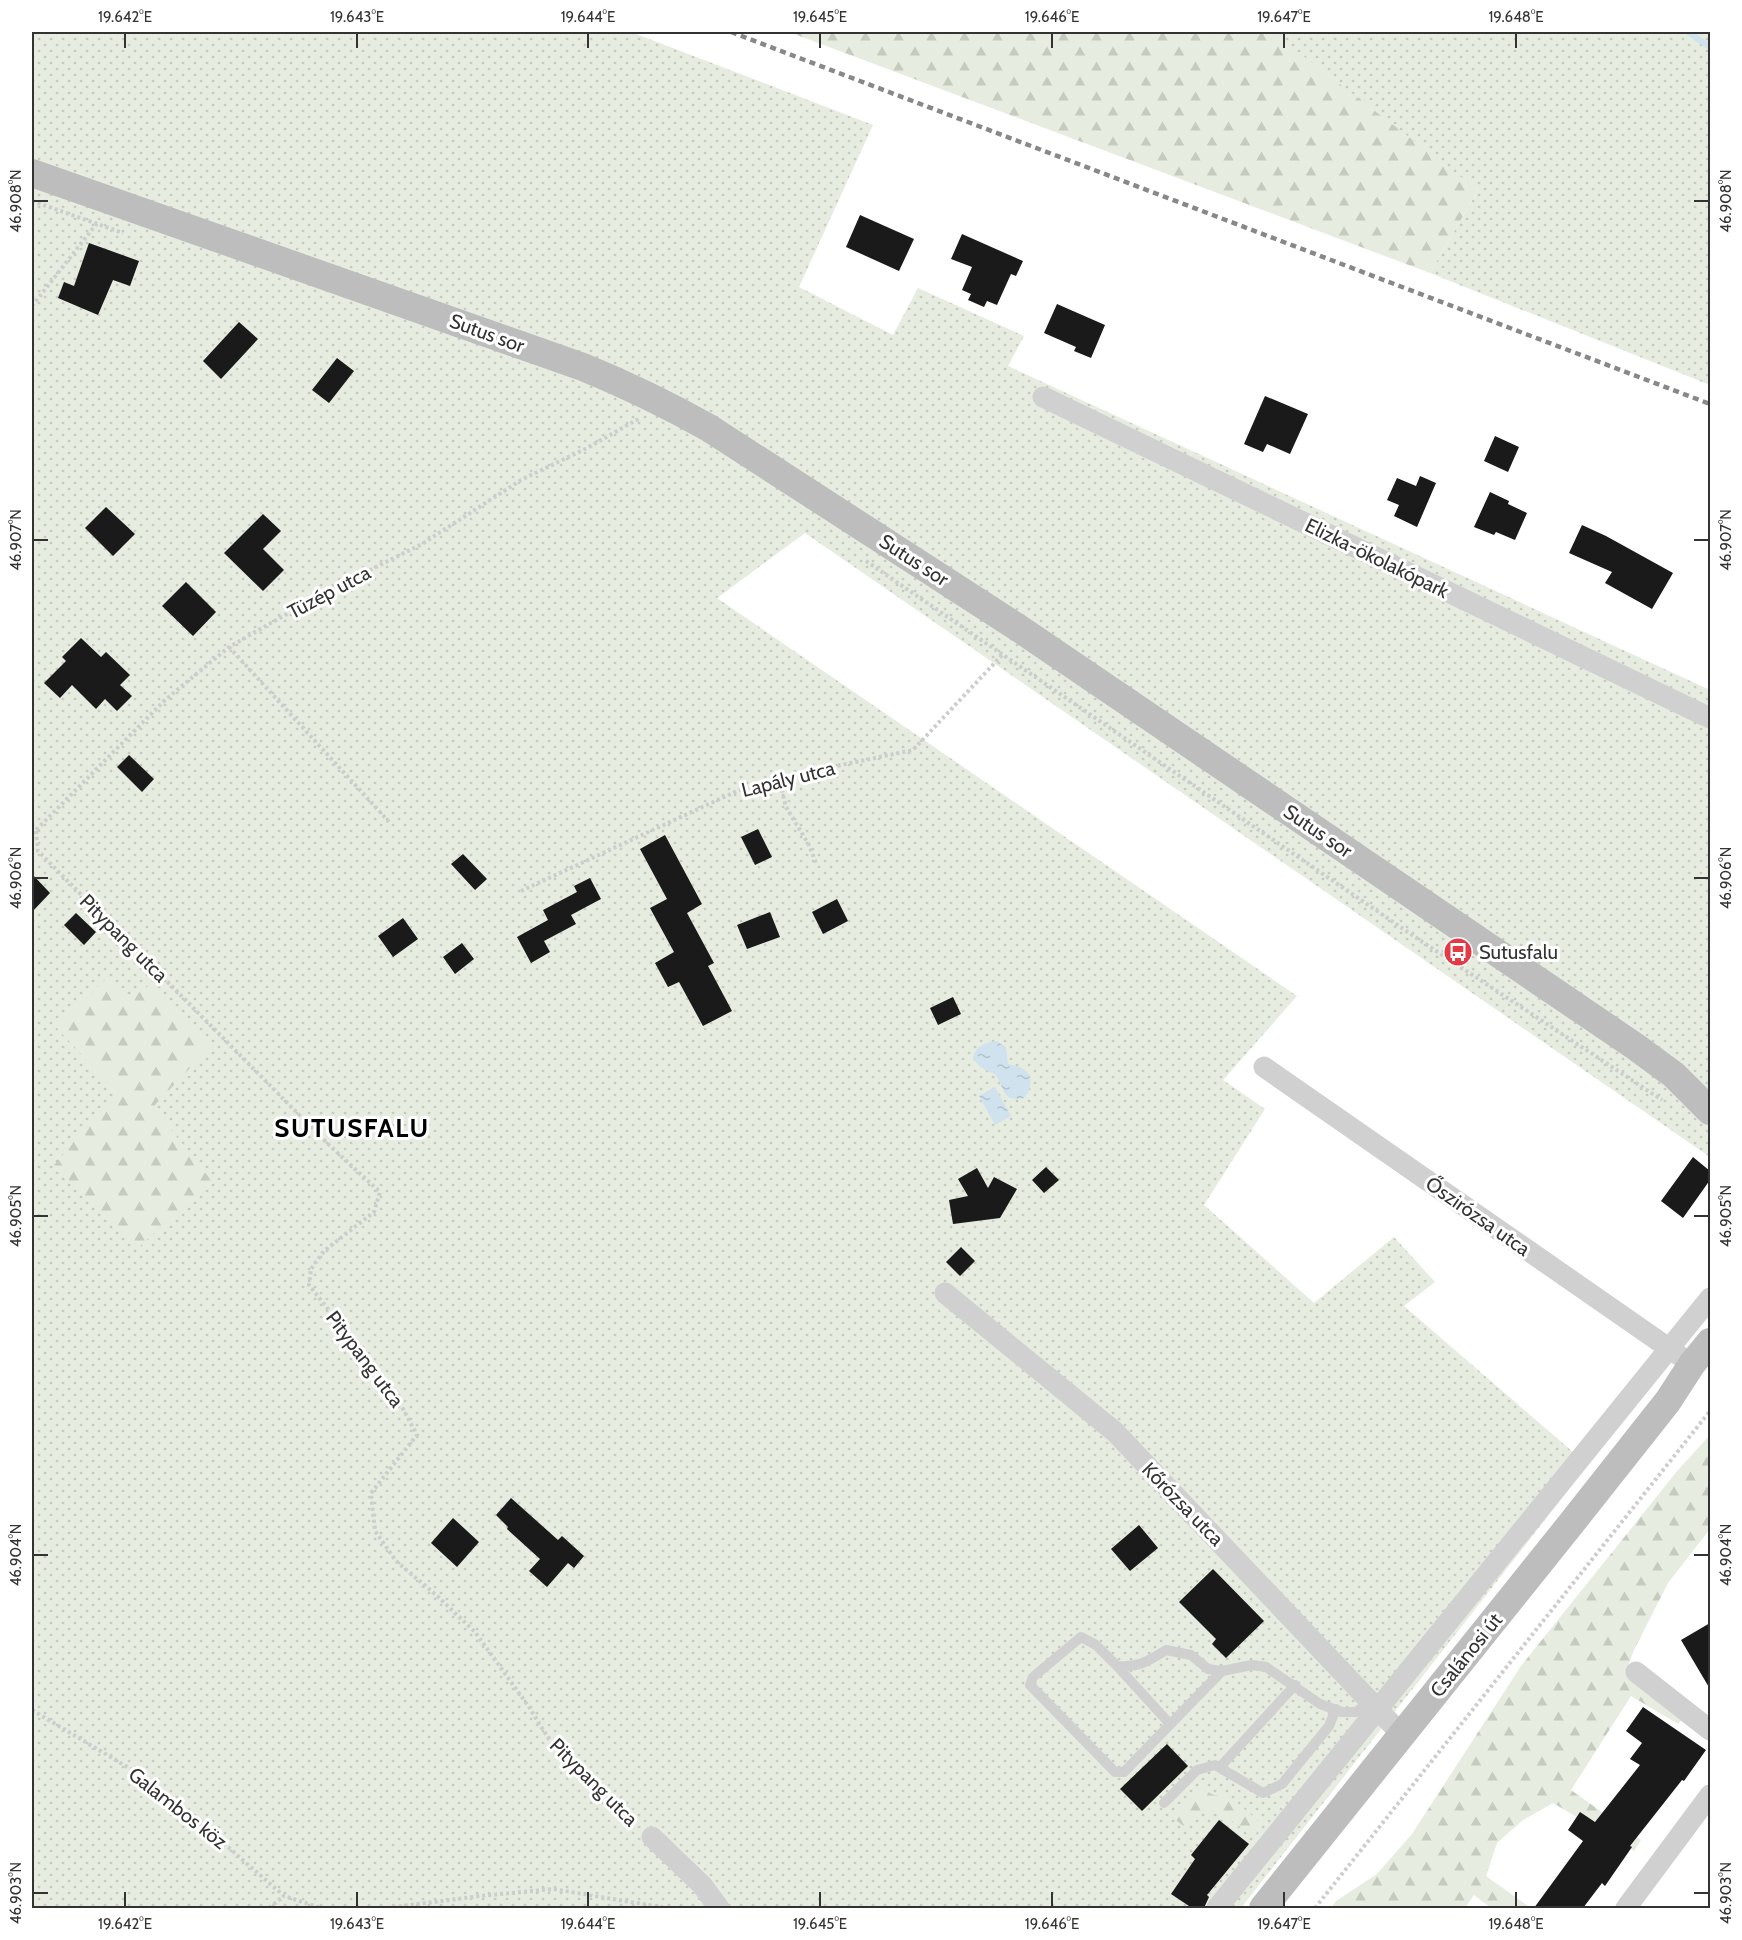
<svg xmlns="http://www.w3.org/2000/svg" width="1742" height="1940" font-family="Cabin,sans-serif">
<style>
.grass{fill:url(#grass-dots)}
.forest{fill:url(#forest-firs)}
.water{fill:url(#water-ripples)}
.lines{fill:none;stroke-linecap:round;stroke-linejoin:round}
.stream{stroke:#cfe2ee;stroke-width:6}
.building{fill:#1a1a1a}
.path{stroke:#cdcdcd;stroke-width:4;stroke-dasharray:3 3;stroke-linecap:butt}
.lane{stroke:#d0d0d0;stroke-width:10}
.street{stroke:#d0d0d0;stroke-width:21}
.secondary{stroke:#bdbdbd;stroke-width:28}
.rail{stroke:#888;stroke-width:4.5;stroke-dasharray:6 4.5;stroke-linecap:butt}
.ticks{fill:none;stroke:#333;stroke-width:2}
.labels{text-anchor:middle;stroke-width:6;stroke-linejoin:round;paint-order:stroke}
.street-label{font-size:20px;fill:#333;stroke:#fff}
.poi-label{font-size:20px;fill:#333;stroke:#fff;text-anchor:start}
.district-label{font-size:26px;font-weight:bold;letter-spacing:1.5px;fill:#000;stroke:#fff}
.neatline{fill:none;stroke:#333;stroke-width:2}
.ticks-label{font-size:15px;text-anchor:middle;fill:#333}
</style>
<defs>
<pattern id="grass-dots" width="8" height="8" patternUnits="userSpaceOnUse" patternTransform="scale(1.5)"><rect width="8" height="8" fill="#e6ecdf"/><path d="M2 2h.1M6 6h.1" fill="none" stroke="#c6cbc0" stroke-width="1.8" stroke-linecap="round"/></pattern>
<pattern id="forest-firs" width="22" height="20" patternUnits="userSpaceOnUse" patternTransform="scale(1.5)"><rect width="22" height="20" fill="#e6ecdf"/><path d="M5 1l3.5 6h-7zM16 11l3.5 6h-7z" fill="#c6cbc0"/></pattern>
<pattern id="water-ripples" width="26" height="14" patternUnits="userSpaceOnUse" patternTransform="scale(1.5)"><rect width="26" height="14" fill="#cfe2ee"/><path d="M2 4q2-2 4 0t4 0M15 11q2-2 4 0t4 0" fill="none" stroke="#b2c2cd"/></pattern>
</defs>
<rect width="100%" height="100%" fill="#fff"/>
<path class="grass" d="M32,32H631L873,125L799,287L893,335L918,288L1024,336L1008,366L1710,690V1157L805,533L717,598L1297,996L1223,1080L1265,1109L1204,1205L1314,1303L1394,1237L1435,1282L1404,1306L1588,1465L1241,1908H32Z
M1266,32H1710V385L1430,273L1478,190Z"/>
<path class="forest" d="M789,32H1272L1478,190L1430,273Z
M106,979L129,1000L148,986L211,1046L153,1107L211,1180L137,1249L54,1165L116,1092L56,1027Z
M1710,1435V1529L1668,1583L1634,1650L1626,1672L1685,1717L1678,1724L1631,1696L1571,1790L1641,1840L1634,1851L1553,1803L1523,1820L1497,1843L1486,1876L1531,1908H1491L1474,1895L1465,1908H1331L1336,1901L1377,1874L1412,1834L1521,1666L1678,1470Z
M1200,1788L1214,1795H1228L1263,1825L1253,1837C1239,1827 1215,1802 1196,1816C1193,1819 1190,1825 1187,1829L1171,1816Z"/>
<path class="water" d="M997,1041L1006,1048L1008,1064C1012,1065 1018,1066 1022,1068C1034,1075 1032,1089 1024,1098C1001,1103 1005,1087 995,1074C984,1070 978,1067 973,1057C977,1045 986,1042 997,1041Z
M995,1087L1011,1116L995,1125L979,1096Z"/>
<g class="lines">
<path class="stream" d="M1688,32L1710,47"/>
</g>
<path class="building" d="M860,215L914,239L899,271L846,247Z
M962,234L1023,261L1016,276L1011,274L997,305L987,301L984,307L968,300L971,294L962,290L972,267L951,259Z
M89,243L139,261L130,286L113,280L98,315L58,298L64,282L74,286Z
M1057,304L1105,325L1091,358L1074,351L1076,347L1044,333Z
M239,322L258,339L221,379L203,361Z
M337,358L354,371L329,403L312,390Z
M1265,396L1308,414L1290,454L1267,444L1263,452L1244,444Z
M1495,436L1519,447L1508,472L1484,461Z
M1420,476L1436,483L1417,527L1394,516L1399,505L1387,500L1397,478L1416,486Z
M1490,492L1509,501L1508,504L1527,513L1515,540L1496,532L1494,535L1474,527Z
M106,507L135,534L113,556L85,528Z
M263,514L281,531L263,549L284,570L263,591L224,553Z
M1582,525L1606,536L1673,573L1652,609L1605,583L1612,572L1569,553Z
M186,582L216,612L193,636L162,606Z
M81,638L101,657L106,652L130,675L120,685L132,696L117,711L105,699L96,709L72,685L60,698L44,683L66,661L62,657Z
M129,755L154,779L142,792L117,767Z
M758,829L772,857L755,865L741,837Z
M665,835L702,904L687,913L714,963L708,966L732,1011L703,1026L679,982L668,987L655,963L674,952L650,908L667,899L640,849Z
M463,854L487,879L475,890L451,864Z
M32,874L50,893L32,912Z
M590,878L601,899L571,915L576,924L544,941L550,952L531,963L517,937L548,920L543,910L577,892L574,886Z
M837,899L848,921L823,934L812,912Z
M770,912L780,937L747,949L737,925Z
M76,913L96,932L84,945L64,925Z
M403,918L418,939L393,957L378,936Z
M462,943L474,959L455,974L443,957Z
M953,997L961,1014L938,1025L930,1008Z
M1693,1157L1710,1171V1180L1683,1218L1661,1201Z
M1046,1167L1059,1180L1044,1193L1032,1180Z
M977,1168L988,1188L994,1177L1017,1189L1000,1218L953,1224L949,1200L968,1196L958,1179Z
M961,1247L975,1261L960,1276L946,1262Z
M511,1498L558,1540L562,1536L584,1556L574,1568L568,1563L547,1587L529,1571L540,1559L507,1529L508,1527L496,1515Z
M453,1518L479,1542L457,1567L431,1543Z
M1139,1525L1158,1548L1130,1571L1111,1549Z
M1213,1569L1264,1621L1226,1658L1212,1644L1216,1639L1179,1602Z
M1710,1623V1689L1681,1640Z
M1643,1707L1706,1750L1684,1781L1682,1780L1630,1846L1632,1847L1605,1886L1602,1883L1583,1908H1534L1583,1841L1568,1830L1580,1812L1595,1822L1640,1765L1630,1759L1642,1743L1626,1731Z
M1167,1744L1188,1766L1142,1811L1120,1789Z
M1219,1820L1249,1844L1207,1895L1209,1897L1204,1908H1192L1171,1894L1195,1859L1191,1855Z"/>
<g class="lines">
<path class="path" d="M32,201L123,233
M32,306L98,222
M866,561L1415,937L1662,1100
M229,647L391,824
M779,778L786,807L809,845L816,863
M36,831L38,851L328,1144L380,1192L374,1212L324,1251L311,1269L309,1285L395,1394L417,1435L371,1493L375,1531L396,1561L435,1594L475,1632L529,1707L552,1744L597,1790L637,1824
M32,834L165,700L229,647L320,595L422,544L521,480L587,448L640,418
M521,891L737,791L779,778L913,750L1004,653
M32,1710L139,1774L220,1840L284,1896L321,1908
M269,1908L284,1896
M387,1908L480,1896L553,1889L666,1908
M1315,1908L1710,1411"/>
<path class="lane" d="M1117,1666L1170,1724
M1222,1671L1124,1772H1115L1030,1685L1033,1677L1081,1637L1096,1645L1117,1666C1139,1668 1148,1661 1166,1650L1191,1655L1208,1669L1222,1671L1252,1665L1266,1667L1320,1704L1342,1712H1356L1371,1701
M1220,1767L1295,1685
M1164,1803L1197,1770L1215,1765L1263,1793L1282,1784L1329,1726L1336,1709"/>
<path class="street" d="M1043,397L1710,718
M1264,1067L1680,1356
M945,1293L1115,1432L1402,1735
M1636,1672L1710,1730
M652,1837L702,1885L719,1908
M1217,1908L1710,1298
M1626,1908L1710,1795"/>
<path class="secondary" d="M32,173L583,367C627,385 668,405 709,428L1020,629L1636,1047L1674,1075L1710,1111
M1263,1908L1570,1525L1668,1401L1692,1364L1710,1342"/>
<path class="rail" d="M731,32L1710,404"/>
</g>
<path class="ticks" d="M125,33V48M357,33V48M588,33V48M820,33V48M1052,33V48M1284,33V48M1516,33V48M33,201H48M1694,201H1709M33,540H48M1694,540H1709M33,878H48M1694,878H1709M33,1216H48M1694,1216H1709M33,1555H48M1694,1555H1709M125,1892V1907M357,1892V1907M588,1892V1907M820,1892V1907M1052,1892V1907M1284,1892V1907M1516,1892V1907M33,1893H48M1694,1893H1709"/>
<defs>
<g id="bus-disc" transform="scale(1.5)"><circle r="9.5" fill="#e63946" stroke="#fff"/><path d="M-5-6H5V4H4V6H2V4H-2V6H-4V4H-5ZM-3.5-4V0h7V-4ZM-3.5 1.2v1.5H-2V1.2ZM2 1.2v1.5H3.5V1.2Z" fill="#fff"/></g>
</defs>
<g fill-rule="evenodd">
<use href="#bus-disc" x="1458" y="952"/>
</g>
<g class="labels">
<g class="street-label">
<text transform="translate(487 333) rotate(20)" y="7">Sutus sor</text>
<text transform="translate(1377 558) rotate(26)" y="7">Elizka-ökolakópark</text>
<text transform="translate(914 560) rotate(33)" y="7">Sutus sor</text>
<text transform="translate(329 592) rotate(-28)" y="7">Tüzép utca</text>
<text transform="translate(788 779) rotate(-14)" y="7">Lapály utca</text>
<text transform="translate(1318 831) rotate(34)" y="7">Sutus sor</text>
<text transform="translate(124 938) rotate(45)" y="7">Pitypang utca</text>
<text transform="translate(1478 1216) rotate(35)" y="7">Őszirózsa utca</text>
<text transform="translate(365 1359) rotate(53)" y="7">Pitypang utca</text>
<text transform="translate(1183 1504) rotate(46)" y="7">Kőrózsa utca</text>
<text transform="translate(1466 1655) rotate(-51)" y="7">Csalánosi út</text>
<text transform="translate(594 1782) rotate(45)" y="7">Pitypang utca</text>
<text transform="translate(178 1808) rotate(38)" y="7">Galambos köz</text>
</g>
<g class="poi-label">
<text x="1479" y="959">Sutusfalu</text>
</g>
<g class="district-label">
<text x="352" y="1137">SUTUSFALU</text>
</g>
</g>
<rect width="1742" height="1940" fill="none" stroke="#ffffff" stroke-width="66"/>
<rect x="33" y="33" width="1676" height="1874" class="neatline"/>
<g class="ticks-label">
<text x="125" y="22">19.642°E</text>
<text x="357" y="22">19.643°E</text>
<text x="588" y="22">19.644°E</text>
<text x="820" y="22">19.645°E</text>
<text x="1052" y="22">19.646°E</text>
<text x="1284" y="22">19.647°E</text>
<text x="1516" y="22">19.648°E</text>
<text transform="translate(16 201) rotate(-90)" y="5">46.908°N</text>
<text transform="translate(1726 201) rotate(-90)" y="5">46.908°N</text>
<text transform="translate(16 540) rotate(-90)" y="5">46.907°N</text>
<text transform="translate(1726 540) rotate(-90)" y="5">46.907°N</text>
<text transform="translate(16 878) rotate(-90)" y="5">46.906°N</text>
<text transform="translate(1726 878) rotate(-90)" y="5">46.906°N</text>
<text transform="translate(16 1216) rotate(-90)" y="5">46.905°N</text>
<text transform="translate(1726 1216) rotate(-90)" y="5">46.905°N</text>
<text transform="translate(16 1555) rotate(-90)" y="5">46.904°N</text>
<text transform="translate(1726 1555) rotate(-90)" y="5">46.904°N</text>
<text transform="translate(16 1893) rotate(-90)" y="5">46.903°N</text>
<text transform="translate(1726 1893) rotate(-90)" y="5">46.903°N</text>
<text x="125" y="1929">19.642°E</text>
<text x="357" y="1929">19.643°E</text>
<text x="588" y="1929">19.644°E</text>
<text x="820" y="1929">19.645°E</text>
<text x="1052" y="1929">19.646°E</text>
<text x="1284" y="1929">19.647°E</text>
<text x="1516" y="1929">19.648°E</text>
</g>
</svg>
